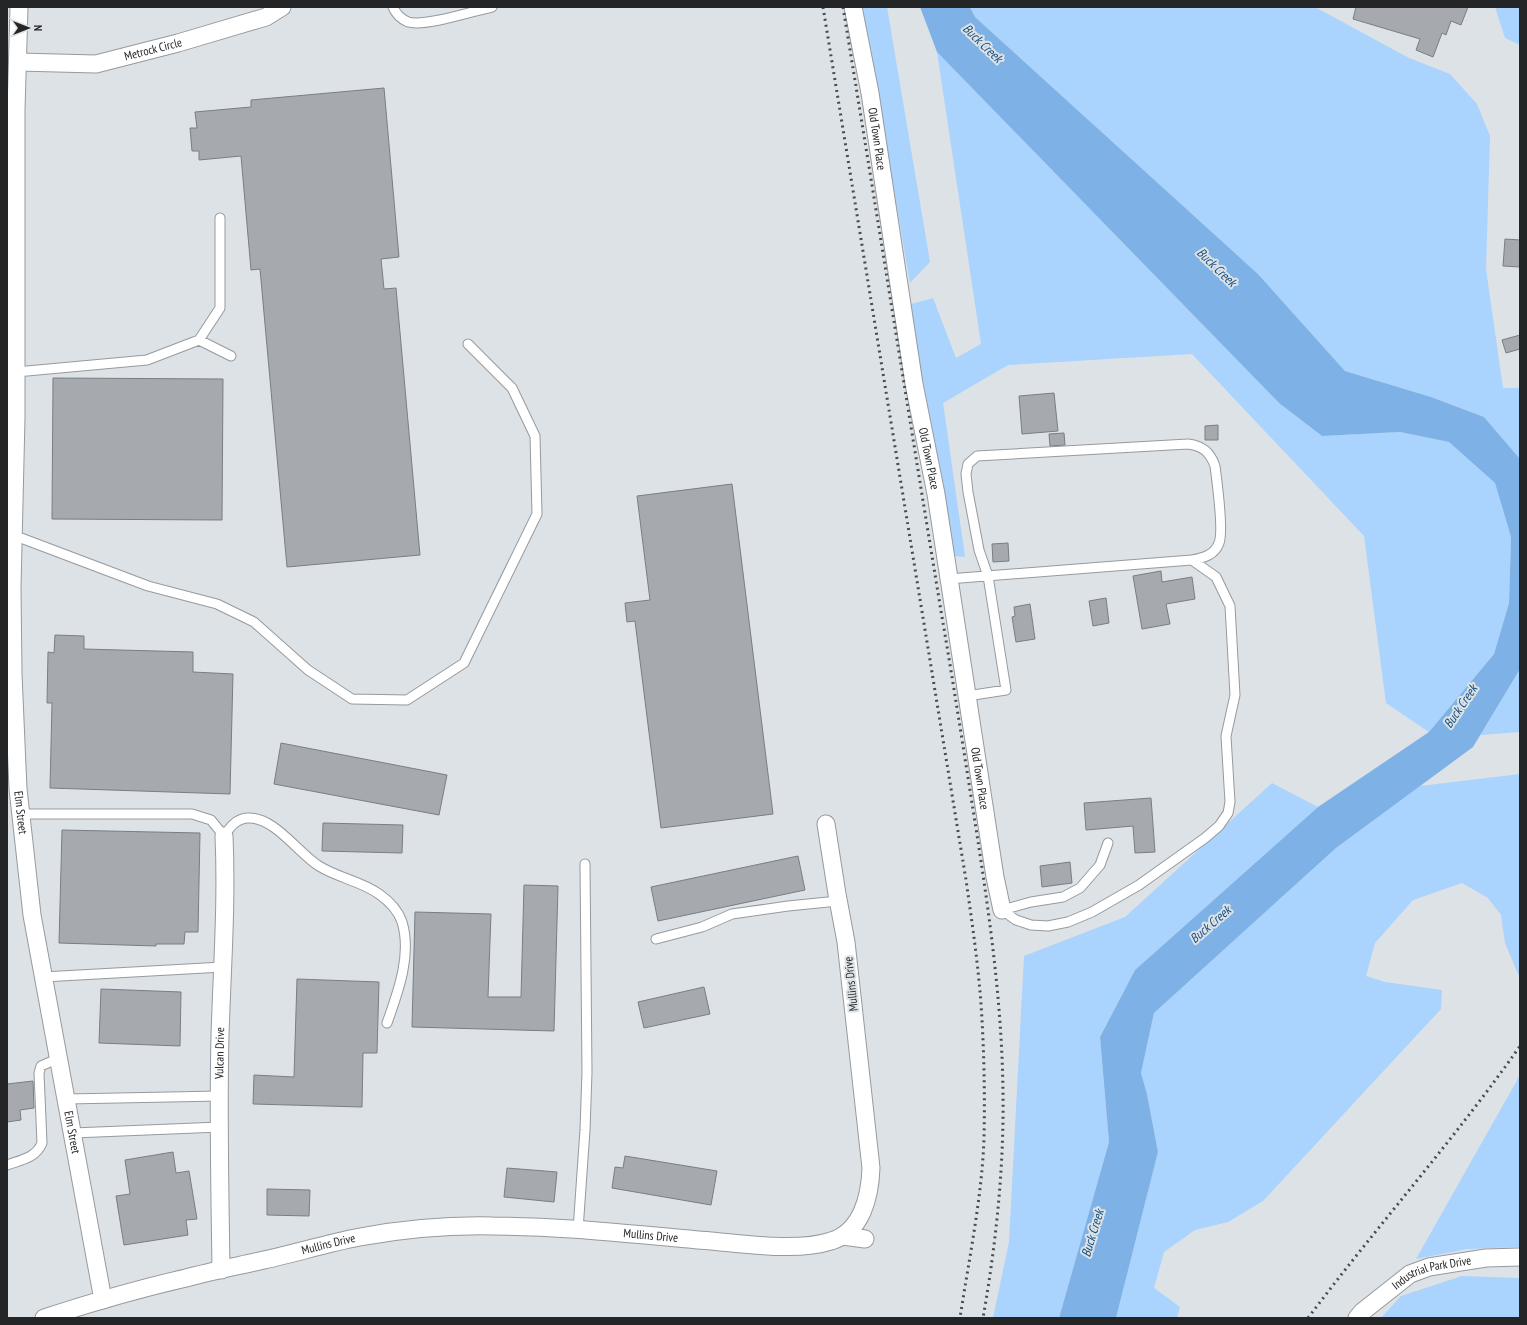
<svg xmlns="http://www.w3.org/2000/svg" width="1527" height="1325" font-family="'PT Sans Narrow',sans-serif">
<style>
.green{fill:#aad3fd}
.water{fill:#7eb2e6}
.building{fill:#a6aaaf;stroke:#7a7e82}
.lines{fill:none;stroke-linecap:round;stroke-linejoin:round}
.service-casing{stroke:#969a9e;stroke-width:11}
.minor-casing{stroke:#969a9e;stroke-width:19}
.service{stroke:#fff;stroke-width:9}
.minor{stroke:#fff;stroke-width:17}
.rail{stroke:#494b4d;stroke-width:3;stroke-dasharray:2 4;stroke-linecap:butt}
.labels{text-anchor:middle;stroke-width:4;stroke-linejoin:round;paint-order:stroke}
.street-label{font-size:12px;fill:#242527;stroke:#dde2e6}
.water-label{font-size:13px;font-style:italic;fill:#164e7e;stroke:#dde2e6}
</style>
<rect width="100%" height="100%" fill="#dde2e6"/>
<path class="green" d="M862,7H887L930,262L910,283Z
M970,7H1315L1409,58L1450,74L1477,104L1490,136L1486,269L1503,388H1520V459L1484,417L1431,397L1345,371L1258,274L975,17Z
M1495,7H1520V45L1505,38Z
M937,52L1279,403L1322,436L1400,432L1449,442L1495,483L1511,537L1509,603L1494,654L1429,732L1386,703L1364,536L1192,354L1008,365L943,403L965,557L954,556L908,305L933,298L956,358L981,344Z
M1520,669V732L1480,735Z
M1520,774V975L1518,974L1505,943L1501,915L1488,898L1462,883L1413,900L1375,943L1366,976L1385,982L1442,990L1441,1009L1263,1201L1228,1222L1195,1230L1164,1252L1154,1288L1180,1307L1177,1318H1116L1158,1152L1147,1094L1141,1073L1154,1013L1336,848L1420,786Z
M1272,783L1318,807L1135,970L1100,1037L1109,1142L1059,1318H993L1009,1242L1024,956L1125,917Z
M1520,1075V1247L1467,1249L1416,1259Z
M1462,1276L1520,1278V1318H1381L1401,1296Z"/>
<path class="water" d="M920,7H970L975,17L1258,274L1345,371L1431,397L1484,417L1520,459V669L1473,747L1336,848L1154,1013L1141,1073L1147,1094L1158,1152L1116,1318H1059L1109,1142L1100,1037L1135,970L1318,807L1429,732L1494,654L1509,603L1511,537L1495,483L1449,442L1400,432L1322,436L1279,403L937,52Z"/>
<path class="building" d="M1356,7H1468L1461,25L1451,21L1446,35L1442,33L1433,57L1416,50L1420,39L1353,19Z
M384,88L399,257L381,259L384,289L396,288L420,555L287,567L260,269L251,270L241,156L199,160V151H192L190,128H197L195,112L251,107V100Z
M1505,239L1520,240V267L1503,266Z
M1520,335V349L1506,353L1502,340Z
M53,378L223,379L222,520L52,519Z
M1054,393L1058,431L1022,434L1019,396Z
M1218,425V440H1205V426Z
M1064,433L1065,445L1050,446L1049,434Z
M732,484L773,814L661,828L635,621L627,622L625,603L650,600L637,496Z
M1008,543L1009,561L993,562L992,544Z
M1161,571L1162,582L1192,577L1195,599L1166,604L1170,624L1142,629L1133,576Z
M1106,598L1109,623L1093,626L1089,601Z
M1030,604L1035,639L1016,642L1012,617L1015,616L1014,607Z
M55,635L84,636V649L193,652V672L233,674L230,794L50,788L52,703H47L48,652L54,653Z
M281,743L447,775L439,815L274,784Z
M1151,798L1155,852L1135,853L1133,826L1086,830L1084,803Z
M323,823L403,825L402,853L322,851Z
M62,830L200,833L198,932H185L184,944H156V946L59,943Z
M798,856L805,890L658,921L651,887Z
M1070,862L1072,883L1042,887L1040,866Z
M524,885L558,886L554,1031L412,1027L415,912L491,914L488,997H521Z
M297,979L379,982L377,1053H363L362,1107L253,1104L254,1075L294,1077Z
M704,987L710,1014L644,1028L638,1002Z
M101,989L181,992L180,1046L99,1043Z
M33,1081L34,1108L20,1110L21,1120L7,1122V1084Z
M173,1152L176,1173L189,1171L197,1219L186,1220L188,1235L124,1245L116,1196L130,1194L125,1160Z
M625,1156L717,1171L711,1205L612,1188L615,1167L623,1168Z
M507,1168L557,1172L554,1202L504,1197Z
M267,1189L310,1190L309,1216L267,1215Z"/>
<g class="lines">
<g class="service-casing">
<path id="service" d="M393,7C396,14 401,19 408,22C425,27 473,11 492,7
M199,340L231,356
M16,372L147,360L199,340L220,308V218
M13,535L148,586L217,604L254,622L308,670L352,699L407,700L464,663L537,514L535,436L512,388L468,344
M948,579L1192,560L1216,577L1230,606L1235,695L1226,736L1230,802L1228,813L1219,826L1205,838L1139,885L1092,912L1068,922L1048,926L1031,925L1016,920L1002,910
M967,696L1006,690L988,576L979,550L968,492L966,474L968,464L977,456L1188,444C1203,446 1210,452 1215,466C1217,482 1224,531 1219,543C1215,555 1203,558 1192,560
M21,814H192L211,820L224,836C230,827 236,819 247,818C274,816 298,853 319,866C338,878 361,881 379,894C389,901 398,910 402,922C412,955 398,992 387,1023
M1002,910L1031,902L1063,897L1080,888L1100,865L1108,843
M656,939L702,927L732,914L788,906L838,901
M43,977L223,967
M67,1099L220,1096
M73,1133L220,1127
M7,1165C21,1160 36,1158 42,1143L39,1073L41,1066L59,1058
M578,1230L585,1130L587,1072L585,864"/>
</g>
<g class="minor-casing">
<g id="minor">
<path id="s1" d="M19,7L16,110V417L12,588L13,674L18,789L32,915L103,1300"/>
<path id="s2" d="M853,7L870,93L914,384L936,494L995,877L1002,910"/>
<path id="s3" d="M18,62L96,64L178,43L266,17L282,7"/>
<path d="M843,1236L865,1239"/>
<path id="s4" d="M221,1270C220,1192 218,1114 220,1036C222,969 227,903 224,836"/>
<path id="s5" d="M44,1318C90,1303 138,1289 186,1278C212,1271 238,1266 264,1260C296,1253 328,1243 360,1237C404,1229 448,1225 493,1226C566,1226 639,1235 711,1241C746,1244 798,1252 831,1241C862,1232 870,1196 871,1168L846,942L837,894L826,824"/>
<path id="s6" d="M1357,1318L1362,1312L1410,1274L1429,1267L1486,1258L1520,1257"/>
</g>
</g>
<use href="#service" class="service"/>
<use href="#minor" class="minor"/>
<path class="rail" d="M823,7L966,880C972,922 978,963 981,1004C984,1048 985,1093 984,1138C982,1197 969,1259 960,1318
M843,7C876,208 908,410 941,611C953,681 964,752 975,822C989,912 1002,1002 1003,1093C1004,1168 996,1244 983,1318
M1308,1318C1377,1226 1454,1140 1520,1046"/>
</g>
<g class="labels">
<g class="street-label">
<text dy="4" stroke="none"><textPath href="#s3" startOffset="137">Metrock Circle</textPath></text>
<text dy="4" stroke="none"><textPath href="#s2" startOffset="134">Old Town Place</textPath></text>
<text dy="4" stroke="none"><textPath href="#s2" startOffset="458">Old Town Place</textPath></text>
<text dy="4" stroke="none"><textPath href="#s2" startOffset="782">Old Town Place</textPath></text>
<text dy="4" stroke="none"><textPath href="#s1" startOffset="806">Elm Street</textPath></text>
<text transform="translate(851 984) rotate(-96)" y="4">Mullins Drive</text>
<text dy="4" stroke="none"><textPath href="#s4" startOffset="217">Vulcan Drive</textPath></text>
<text dy="4" stroke="none"><textPath href="#s1" startOffset="1130">Elm Street</textPath></text>
<text dy="4" stroke="none"><textPath href="#s5" startOffset="618">Mullins Drive</textPath></text>
<text dy="4" stroke="none"><textPath href="#s5" startOffset="294">Mullins Drive</textPath></text>
<text dy="4" stroke="none"><textPath href="#s6" startOffset="90">Industrial Park Drive</textPath></text>
</g>
<g class="water-label">
<text transform="translate(983 43) rotate(44)" y="5">Buck Creek</text>
<text transform="translate(1217 267) rotate(44)" y="5">Buck Creek</text>
<text transform="translate(1460 706) rotate(-56)" y="5">Buck Creek</text>
<text transform="translate(1210 924) rotate(-41)" y="5">Buck Creek</text>
<text transform="translate(1092 1233) rotate(-73)" y="5">Buck Creek</text>
</g>
</g>
<rect width="1527" height="1325" fill="none" stroke="#242527" stroke-width="16"/>
<g transform="translate(28 28) rotate(90)" stroke="#dde2e6" stroke-width="3" paint-order="stroke">
<path d="M0-3L7 15L0 10L-7 15Z" fill="#242527"/>
<text y="-6" font-size="11" font-weight="bold" text-anchor="middle" fill="#242527">N</text>
</g>
</svg>
